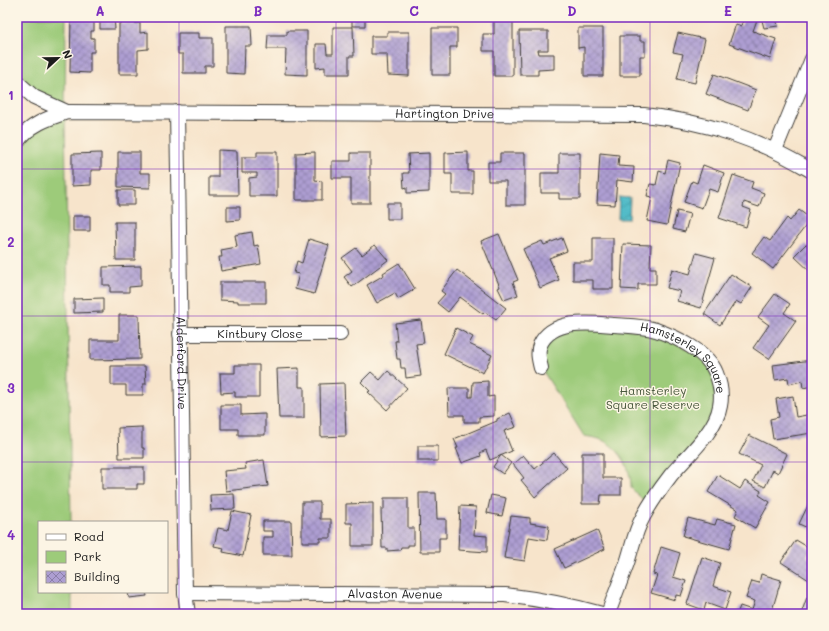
<svg xmlns="http://www.w3.org/2000/svg" width="829" height="631" font-family="Mali,sans-serif">
<style>
.green{fill:#9dcb7a;stroke:#5c744b}
.water{fill:url(#water-waves);stroke:#346b72}
.building{fill:url(#building-cross-hatch)}
.lines{fill:none;stroke-linecap:round;stroke-linejoin:round}
.minor-casing{stroke:#3d3a36;stroke-width:16}
.minor{stroke:#fff;stroke-width:14}
.grid{fill:none;stroke:#7b2cbf;stroke-width:1;stroke-opacity:0.55}
.labels{text-anchor:middle;stroke-width:3;stroke-linejoin:round;paint-order:stroke}
.street-label{font-size:12px;fill:#1c1c1c;stroke:#fcf5e5}
.park-label{font-size:12px;fill:#49593d;stroke:#fcf5e5}
.neatline{fill:none;stroke:#7b2cbf;stroke-width:1.5}
.grid-label{font-size:13px;text-anchor:middle;font-weight:bold;fill:#7b2cbf}
</style>
<defs>
<pattern id="water-waves" width="16" height="10" patternUnits="userSpaceOnUse"><rect width="16" height="10" fill="#4dbac7"/><path d="M0 5q4-4 8 0t8 0" fill="none" stroke="#439faa"/></pattern>
<pattern id="building-cross-hatch" width="8" height="8" patternUnits="userSpaceOnUse"><rect width="8" height="8" fill="#ad9ed2"/><path d="M0 0l8 8M0 8l8-8" fill="none" stroke="#8c80aa"/></pattern>
</defs>
<rect width="100%" height="100%" fill="#fcf5e5"/>
<filter id="ink" filterUnits="userSpaceOnUse"><feTurbulence type="fractalNoise" baseFrequency=".025" numOctaves="2"/><feDisplacementMap in="SourceGraphic" scale="8" xChannelSelector="R" yChannelSelector="G"/><feConvolveMatrix kernelMatrix="1 2 1 2 8 2 1 2 1" color-interpolation-filters="sRGB"/></filter>
<filter id="wash" filterUnits="userSpaceOnUse"><feTurbulence type="fractalNoise" baseFrequency=".012" numOctaves="4" result="noise"/><feDisplacementMap in="SourceGraphic" scale="16" xChannelSelector="R" yChannelSelector="G"/><feGaussianBlur stdDeviation="0.9" result="paint"/><feColorMatrix in="noise" values="0 0 0 0 0 0 0 0 0 0 0 0 0 0 0 0 0 1.4 0 .05"/><feComposite in="paint" operator="in"/></filter>
<g filter="url(#wash)">
<rect width="100%" height="100%" fill="#f7e4cb"/>
<path class="green" d="M17,17H66L65,111L17,82Z
M65,112L71,522H39V592H72V614H17V142Z
M560,327L654,330L709,362L720,407L649,506L631,488C631,468 621,449 602,440C597,438 590,437 584,436L541,368L540,346Z"/>
<path class="water" d="M619,197L630,198L629,219H618Z"/>
<g id="blocks">
<path class="building" d="M71,17H94V31H91V38H94V52H90V73L70,72Z
M100,17H114L115,29H100Z
M352,17H365V26H352Z
M494,17H513V76H494V51H483V34H494Z
M744,17H758L753,31L776,39L770,59L729,44L736,24L741,26Z
M761,17H776L778,26L764,28Z
M119,23H140V33L148,32V49L138,50V74H119Z
M226,26H251L252,46H245L244,74L226,73Z
M333,27H353L354,56H349V74H325V67L316,68V44H326L327,54H333Z
M432,28H457V47H450V75H432Z
M578,28H603V76H584V47L578,48Z
M287,31H307V75L285,74L286,49H267L268,35H287Z
M519,31H548V50H538L539,54H554V69L538,70V75H520Z
M387,32H409V76L388,75L387,54H371V36H387Z
M178,33H199V38H213V66H205V73H183V54H178Z
M678,33L705,39L695,83L677,79L683,54L673,52Z
M620,36H640V41H645V56H640V76H620Z
M714,74L756,90L748,110L706,94Z
M218,150L237,151L238,195H209V177H218Z
M118,152H140V173H150V188L118,187Z
M257,152H277V196H249V178L257,177V173H242V157H257Z
M315,152V180L322,181V200H296V153Z
M468,152V171H473V194H452V174H445V153Z
M101,153V170H91V185L72,186V154Z
M351,153H370V203H351V178H332V161H351Z
M429,153V192L407,193V187L404,188L403,173H409L408,154Z
M500,153H525V205H506V181H488V162H500Z
M559,153H580V199H559V193H541V173H559Z
M600,153L619,155L618,166L634,167L633,182L617,180L615,205L597,204Z
M668,160L680,163L667,225L647,221L652,197L647,196L650,184L656,185L659,171L665,173Z
M703,165L724,173L718,192L709,189L702,208L684,202L692,181L697,183Z
M733,175L753,182L751,188L764,193L759,207L744,202L743,207L751,210L746,227L719,218Z
M118,190H135V205H118Z
M387,203H400V219H387Z
M227,207H240V220L227,221Z
M799,210L811,219L773,269L752,253L764,237L770,241L787,218L790,221Z
M677,211L690,214L685,232L673,229Z
M73,216H90V231H73Z
M115,222H135V260H116Z
M252,232L254,246L258,245L261,264L221,271L219,257H222L221,250L237,247L235,235Z
M499,234L518,280L513,282L518,295L504,300L498,288L500,287L481,241Z
M562,238L567,251L549,258L559,280L540,288L523,249L542,241L544,245Z
M593,238H613V289H593V280H573V262H593Z
M309,239L329,245L314,294L295,289L299,274L294,273L297,261L302,263Z
M623,244L651,245L650,268H656V284H638V290L621,289Z
M806,244L812,250V273L794,256Z
M375,245L388,260L352,287L344,277L352,271L342,258L356,248L362,255Z
M696,253L715,258L701,308L677,301L680,291L667,288L672,269L690,274Z
M399,263L415,289L398,299L395,293L377,303L367,285L384,275L383,273Z
M141,266V286L129,287V292H110V285H103V267Z
M457,270L506,308L496,320L485,312L483,314L460,297L448,312L437,303L445,294L441,291Z
M731,274L752,287L741,304L736,301L720,325L704,314Z
M220,282H266V303H238V301L220,300Z
M775,294L790,304L784,313L796,321L769,359L753,348L769,325L758,317Z
M103,298V312L74,313V299Z
M119,315H139L140,359L90,360V340H119Z
M421,320L424,343L416,344L421,376L406,378L405,368H401L400,359H397L395,341H397L395,323Z
M456,328L473,337L469,344L492,355L483,373L444,354Z
M812,360V386L803,388L802,381L789,384L788,378L775,380L773,365Z
M235,365H259V397H235V392L221,393L220,373H235Z
M111,366H145L146,384H143V395H126V385H111Z
M299,368V387H304V418H279L277,369Z
M388,371L407,388L387,410L368,392L370,391L361,382L371,372L380,380Z
M488,381V397L494,396V416L479,417V422H464V415H449L448,388H469V397H472L473,382Z
M344,383L346,436L321,437L320,384Z
M793,396L796,417L812,414V433L773,439L770,419L779,417L776,399Z
M221,405H241V415L265,414V435H238V429H221Z
M510,413L516,427L504,431L512,451L490,460L486,450L480,453L481,456L462,463L456,448H458L454,439L497,421V419Z
M142,427V448H144V458H119L118,428Z
M749,435L787,454L778,473L773,470L765,487L753,481L761,465L739,454Z
M418,446H438V461H418Z
M554,453L567,468L535,497L521,480L524,478L513,464L523,455L535,469Z
M582,453H603V478H621V495H601L600,504H582Z
M501,455L511,463L503,474L493,467Z
M264,460L268,486L226,491L224,471L246,469L245,463Z
M102,467H144V484H137V489H102Z
M718,475L740,489L745,481L761,491L759,495L770,502L755,528L735,516L738,510L708,492Z
M419,493H436L437,519H446V538H439V552H420Z
M234,494L235,509L211,510L210,495Z
M491,495L506,498L502,516L487,513Z
M384,498H408V528H414V545H408V547H401L400,550L387,551V548H382L381,509H384Z
M810,501L812,502V530L799,524Z
M302,502H320V519H331V538H320V542H302Z
M373,503V546H352V523H346V504Z
M460,506L476,507L474,535L487,536V552L458,550Z
M232,511L251,515L243,556L223,552L224,548L214,546L218,528L228,530Z
M511,516L530,518V523L549,526L547,540L529,537L525,561L504,558Z
M688,518L715,525L717,519L736,524L729,549L683,536Z
M263,521H291L292,555H263V537H273V531H263Z
M597,530L605,549L564,568L555,549Z
M796,540L811,549L807,556L812,560V582L781,562Z
M661,547L680,553L673,577L686,581L681,596L676,595L675,600L651,593L657,575L653,574Z
M702,557L720,563L713,586L731,592L725,610L706,603L704,610L687,604Z
M761,574L781,580L771,614H737L740,606L752,610L755,601L746,598L752,581L759,583Z
M128,592H146L147,596L129,598Z
M807,597L812,598V614H801Z"/>
</g>
</g>
<g filter="url(#ink)">
<use href="#blocks" fill-opacity="0" stroke="#3d3a36" stroke-width="1"/>
<g class="lines">
<g class="minor-casing">
<g id="minor">
<path d="M17,82L34,97L67,112"/>
<path id="s1" d="M177,112L185,593L188,614"/>
<path id="s2" d="M17,142C29,125 48,118 67,112L644,115C708,122 756,138 812,171"/>
<path d="M775,150L812,59"/>
<path id="s3" d="M180,334H340"/>
<path id="s4" d="M541,368C539,360 537,352 540,345C552,318 591,323 614,325C628,326 643,326 656,330C676,337 708,352 716,373C720,383 722,396 720,406C716,431 687,456 671,475C661,488 651,502 643,517C635,531 632,548 627,563C621,580 614,597 608,614"/>
<path id="s5" d="M185,593L505,595C538,599 570,605 602,614"/>
</g>
</g>
<use href="#minor" class="minor"/>
</g>
</g>
<path class="grid" d="M179,17V614M336,17V614M493,17V614M650,17V614M17,169H812M17,316H812M17,462H812"/>
<g class="labels">
<g class="street-label">
<text dy="4" stroke="none"><textPath href="#s2" startOffset="437">Hartington Drive</textPath></text>
<text dy="4" stroke="none"><textPath href="#s3" startOffset="80">Kintbury Close</textPath></text>
<text dy="4" stroke="none"><textPath href="#s1" startOffset="251">Alderford Drive</textPath></text>
<text dy="4" stroke="none"><textPath href="#s4" startOffset="188">Hamsterley Square</textPath></text>
<text dy="4" stroke="none"><textPath href="#s5" startOffset="210">Alvaston Avenue</textPath></text>
</g>
<g class="park-label">
<text x="653" y="395">Hamsterley<tspan x="653" dy="14">Square Reserve</tspan></text>
</g>
</g>
<rect width="829" height="631" fill="none" stroke="#fcf5e5" stroke-width="44"/>
<rect x="38" y="521" width="130" height="72" fill="#fcf5e5" stroke="#a29e95"/>
<rect x="46" y="534" width="20" height="6" fill="#ffffff" stroke="#a29e95"/>
<text x="74" y="541" font-size="12" fill="#1c1c1c">Road</text>
<rect x="46" y="551" width="20" height="12" fill="#9dcb7a" stroke="#a29e95"/>
<text x="74" y="561" font-size="12" fill="#1c1c1c">Park</text>
<rect x="46" y="571" width="20" height="12" fill="url(#building-cross-hatch)" stroke="#a29e95"/>
<text x="74" y="581" font-size="12" fill="#1c1c1c">Building</text>
<g transform="translate(58 58) rotate(68)" stroke="#fcf5e5" stroke-width="3" paint-order="stroke">
<path d="M0-3L7 15L0 10L-7 15Z" fill="#1c1c1c"/>
<text y="-6" font-size="11" font-weight="bold" text-anchor="middle" fill="#1c1c1c">N</text>
</g>
<rect x="22" y="22" width="785" height="587" class="neatline"/>
<g class="grid-label">
<text x="100" y="16">A</text>
<text x="258" y="16">B</text>
<text x="414" y="16">C</text>
<text x="572" y="16">D</text>
<text x="728" y="16">E</text>
<text x="11" y="100">1</text>
<text x="11" y="247">2</text>
<text x="11" y="393">3</text>
<text x="11" y="540">4</text>
</g>
</svg>
